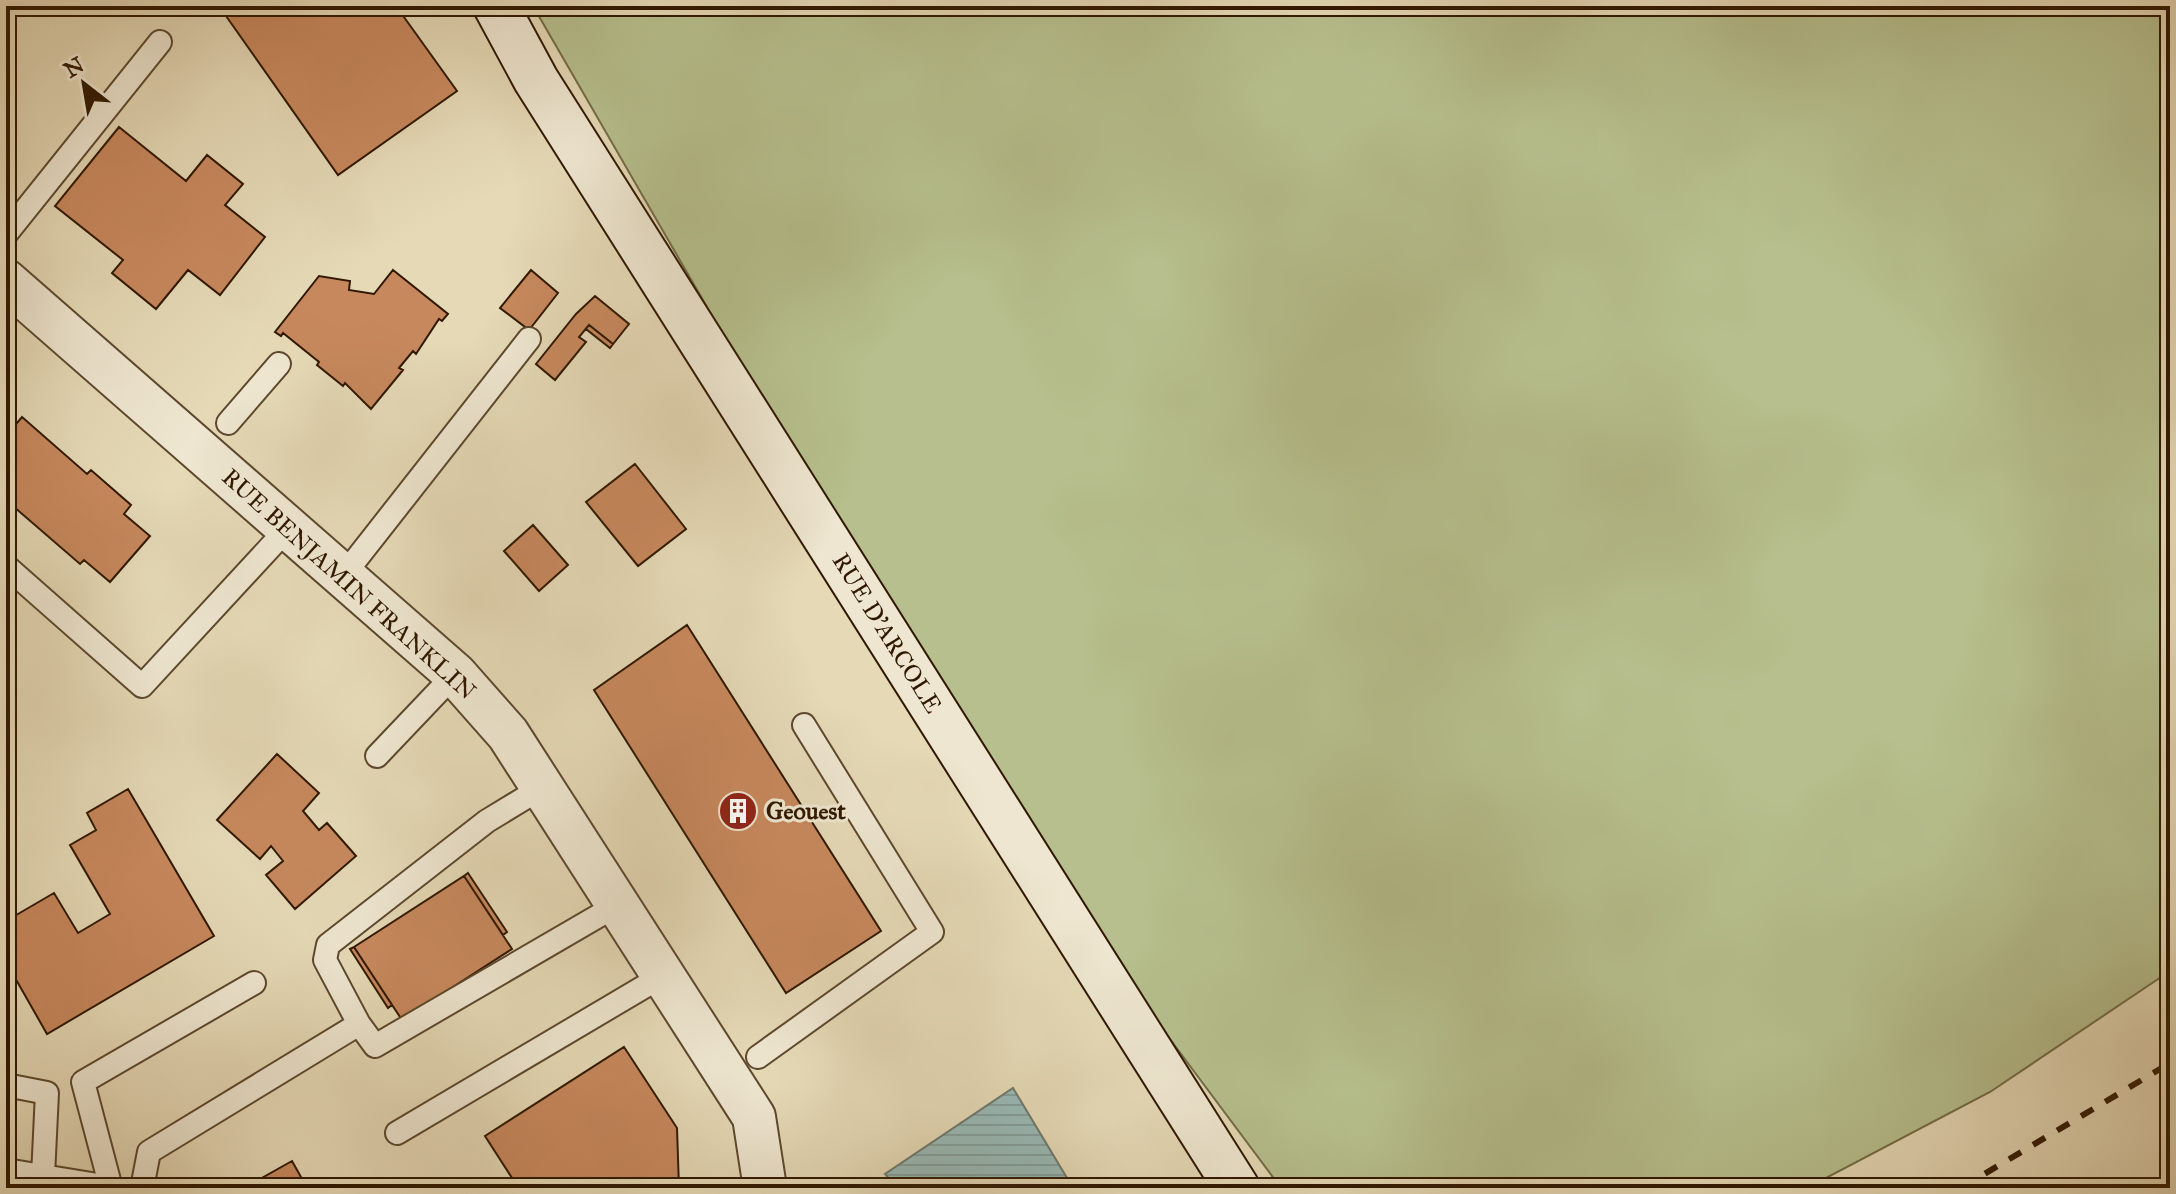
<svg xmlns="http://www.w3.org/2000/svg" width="2176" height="1194" font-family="'IM FELL Great Primer',serif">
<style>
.green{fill:#b6bf8d;stroke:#736c46;stroke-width:2}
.water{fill:url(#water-rules);stroke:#6e796d;stroke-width:2}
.building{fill:#c7885d;stroke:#301800;stroke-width:2}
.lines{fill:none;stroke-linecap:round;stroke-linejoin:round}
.lane-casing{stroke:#5d482e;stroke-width:26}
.street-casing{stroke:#5d482e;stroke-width:46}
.secondary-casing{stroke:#301800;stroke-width:48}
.lane{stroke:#eee6d0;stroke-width:22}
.street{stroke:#eee6d0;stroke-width:42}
.secondary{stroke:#eee6d0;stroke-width:44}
.rail{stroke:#301800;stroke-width:6;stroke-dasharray:14 14;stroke-linecap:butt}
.labels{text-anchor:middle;stroke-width:6;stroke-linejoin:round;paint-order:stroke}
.street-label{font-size:24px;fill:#301800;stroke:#eee6d0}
.poi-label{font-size:24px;font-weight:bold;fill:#301800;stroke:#eee6d0;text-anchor:start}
</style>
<defs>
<pattern id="water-rules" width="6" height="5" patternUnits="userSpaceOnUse" patternTransform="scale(2)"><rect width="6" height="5" fill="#98b9b6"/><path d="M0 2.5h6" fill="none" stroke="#839e9b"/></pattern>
</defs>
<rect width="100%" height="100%" fill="#e5d9b6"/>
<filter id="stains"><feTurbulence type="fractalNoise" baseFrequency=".0025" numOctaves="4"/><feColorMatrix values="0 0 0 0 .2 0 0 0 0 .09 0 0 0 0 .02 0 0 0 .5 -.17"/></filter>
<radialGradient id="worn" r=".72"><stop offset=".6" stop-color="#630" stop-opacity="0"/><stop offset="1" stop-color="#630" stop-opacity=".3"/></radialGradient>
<path class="green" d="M533,6H1191L1196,12L1203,6H2170V971L1990,1092L1807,1188H1281L993,802Z"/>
<path class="water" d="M1013,1088L1073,1188H897L885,1174Z"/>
<path class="building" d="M219,6H396L457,91L338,175Z
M119,127L186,181L207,155L243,184L225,205L265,237L220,295L188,270L156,309L112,273L123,260L55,206Z
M393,270L448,314L442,321L439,319L416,354L413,351L399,368L403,370L371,409L345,383L343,386L317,365L319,362L283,333L281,336L275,332L319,276L350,281L349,290L374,294Z
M531,270L558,293L529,330L500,308Z
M595,296L629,324L613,344L589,325L579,337L586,342L555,380L536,364L576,314Z
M589,325L613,344L610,348L586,329Z
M22,417L87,474L91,470L131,505L124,514L150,536L110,582L84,560L80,564L6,500V436Z
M635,464L686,529L638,566L586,502Z
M533,525L568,565L539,591L504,551Z
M687,625L881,931L786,993L594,690Z
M277,754L319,793L303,811L319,830L327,823L356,856L295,909L266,875L283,861L271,846L260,859L217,820Z
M128,789L214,936L47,1034L6,962V921L54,893L78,933L110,914L70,845L96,830L87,813Z
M468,873L507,932L503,935L464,876Z
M464,876L512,949L402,1020L354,947Z
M354,947L392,1005L388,1008L350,949Z
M624,1047L677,1128L679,1188H545L514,1181L485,1136Z
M292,1161L306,1186L302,1188H244Z"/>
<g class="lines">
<g class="lane-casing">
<path id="lane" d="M6,234L160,42
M228,423L279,364
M6,566L142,686L288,528
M343,576L529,339
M377,756L455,674
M359,1024L325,960L328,945L487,821L543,787
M758,1057L932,932L804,725
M6,1085L47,1093L43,1176
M397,1133L664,975
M6,1170L110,1187
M111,1188L83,1082L254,983
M142,1188L149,1152L359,1024L375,1046L619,904"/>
</g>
<g class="street-casing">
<path id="street" d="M6,281L455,674L508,734L754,1117L765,1188"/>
</g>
<g class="secondary-casing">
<path id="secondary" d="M496,6L536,80L1237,1188"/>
</g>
<use href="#lane" class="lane"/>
<use href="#street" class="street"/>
<use href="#secondary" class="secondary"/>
<path class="rail" d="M1961,1188L2170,1063"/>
</g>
<defs>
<g id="building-disc" transform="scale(2)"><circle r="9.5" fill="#8f2418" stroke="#eee6d0"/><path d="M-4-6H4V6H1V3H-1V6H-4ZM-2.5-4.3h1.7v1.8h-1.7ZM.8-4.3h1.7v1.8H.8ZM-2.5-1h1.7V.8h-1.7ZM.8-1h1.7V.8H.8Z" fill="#fff"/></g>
</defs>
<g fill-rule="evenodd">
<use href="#building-disc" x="738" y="811"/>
</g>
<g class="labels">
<g class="street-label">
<text transform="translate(349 584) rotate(42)" y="8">RUE BENJAMIN FRANKLIN</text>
<text transform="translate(887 633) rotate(58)" y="8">RUE D'ARCOLE</text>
</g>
<g class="poi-label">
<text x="766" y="819">Geouest</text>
</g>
</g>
<rect width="2176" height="1194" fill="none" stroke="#e5d9b6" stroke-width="32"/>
<rect x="8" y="8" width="2160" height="1178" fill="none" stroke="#301800" stroke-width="4"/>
<rect x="16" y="16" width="2144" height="1162" fill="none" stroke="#301800" stroke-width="2"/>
<g transform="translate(84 84) rotate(329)" stroke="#eee6d0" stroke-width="6" paint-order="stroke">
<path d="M0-6L14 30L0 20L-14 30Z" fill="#301800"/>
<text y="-12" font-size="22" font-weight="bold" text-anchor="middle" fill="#301800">N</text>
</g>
<rect width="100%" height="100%" filter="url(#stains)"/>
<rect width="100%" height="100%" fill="url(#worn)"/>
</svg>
